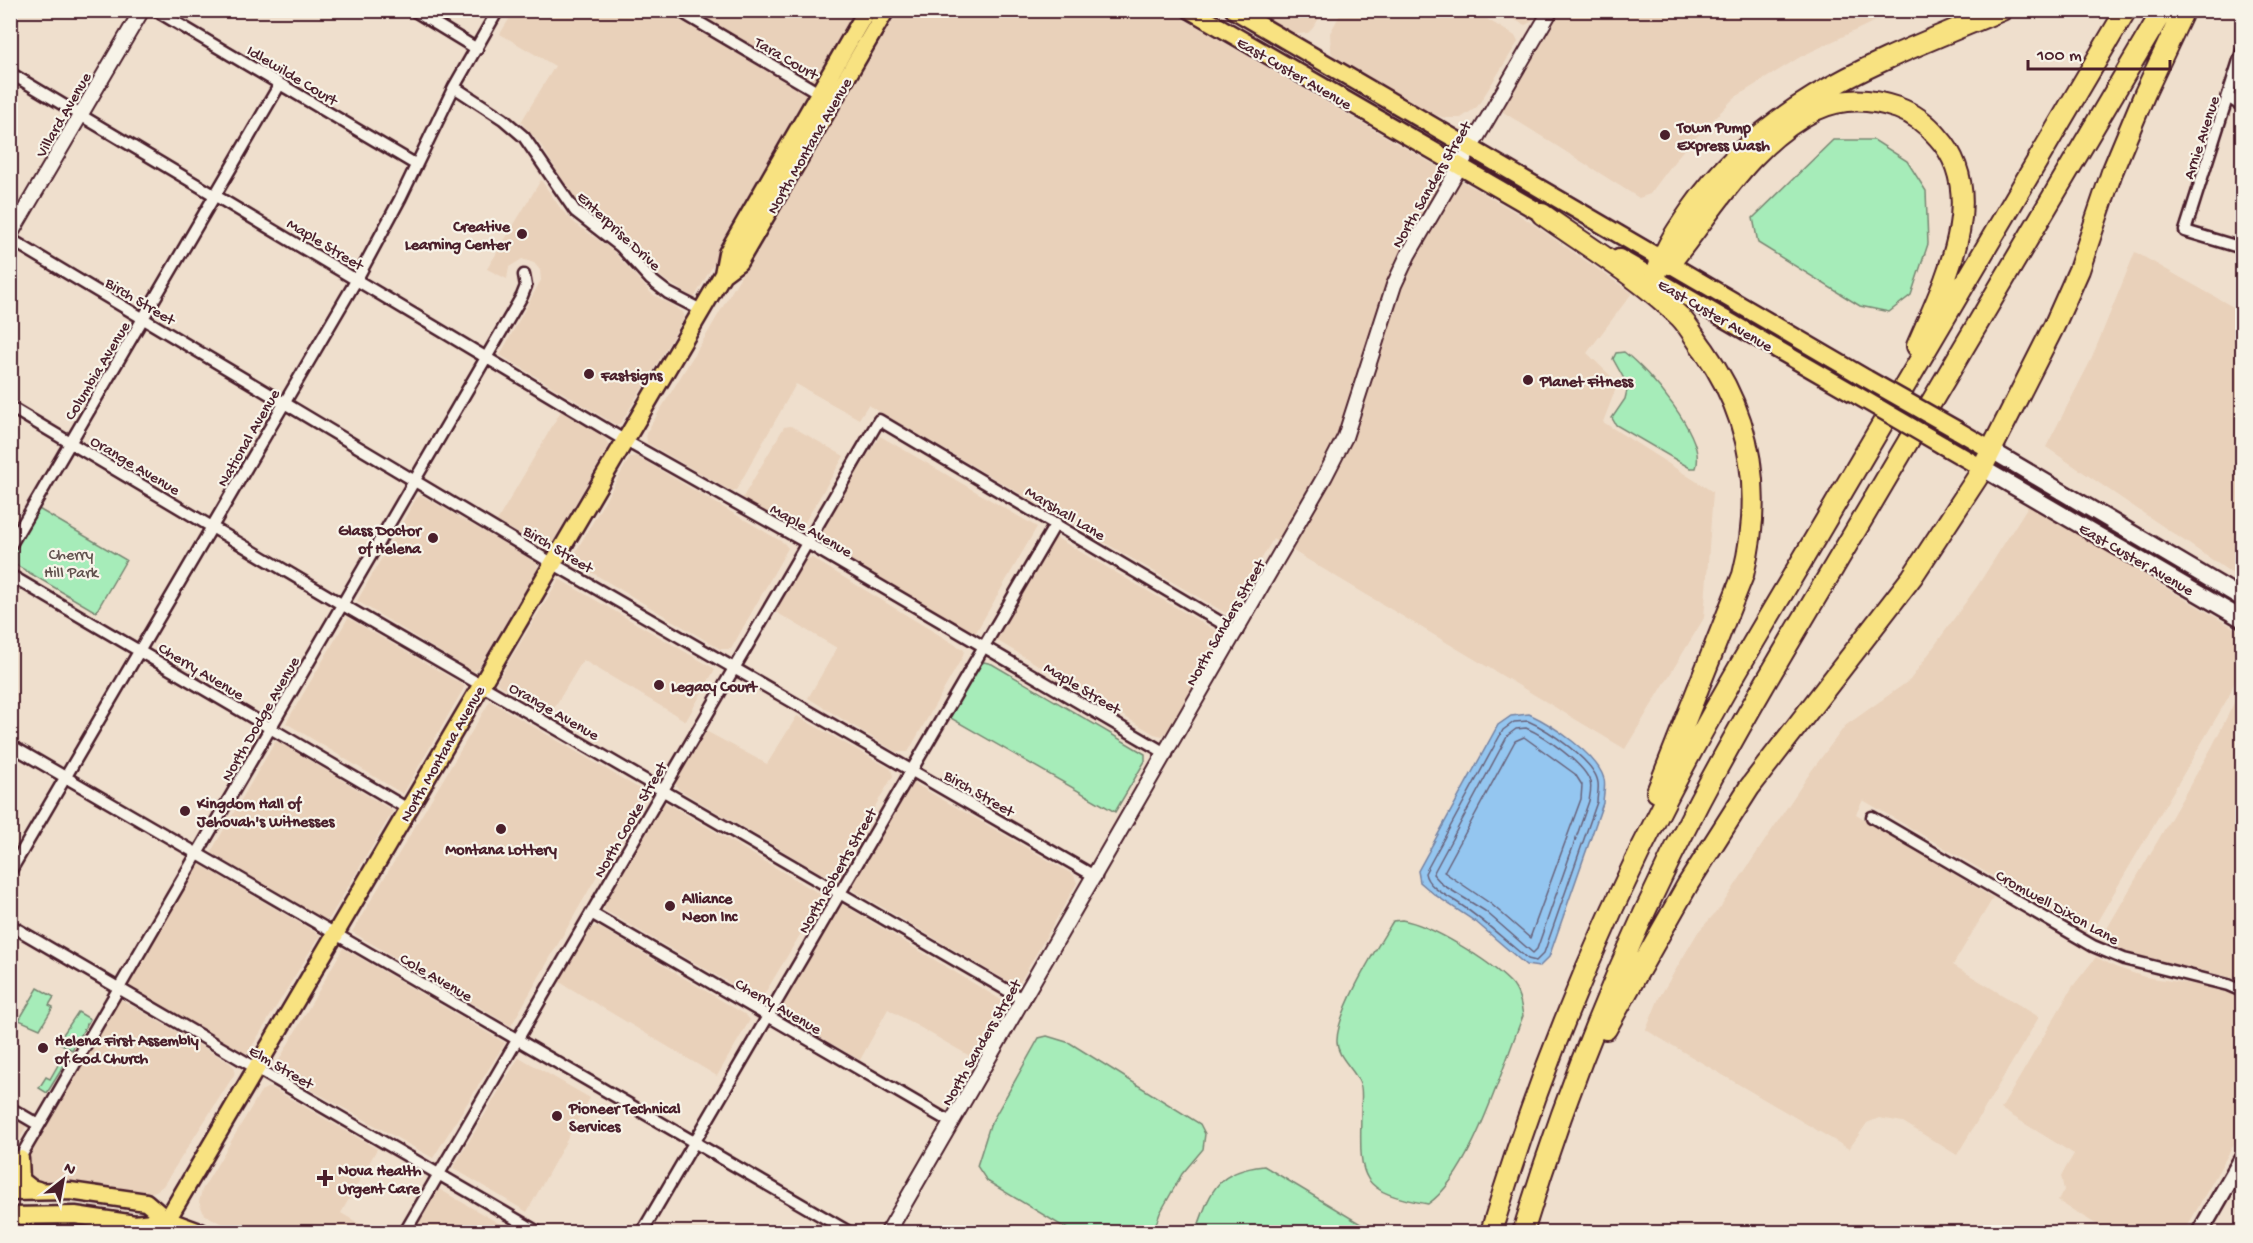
<svg xmlns="http://www.w3.org/2000/svg" width="2253" height="1243" font-family="'Gochi Hand',sans-serif">
<style>
.built{fill:#e9d1ba}
.green{fill:#a6ecb9;stroke:#788672;stroke-width:1.5}
.water{fill:#94c6f0;stroke:#7683a1;stroke-width:1.5}
.lines{fill:none;stroke-linecap:round;stroke-linejoin:round}
.shore{stroke:#68627a;stroke-width:1.5}
.minor-casing{stroke:#4a1f2b;stroke-width:15}
.tertiary-casing{stroke:#4a1f2b;stroke-width:18}
.secondary-casing{stroke:#4a1f2b;stroke-width:20}
.primary-casing{stroke:#4a1f2b;stroke-width:21}
.motorway-casing{stroke:#4a1f2b;stroke-width:24}
.minor{stroke:#f7f3e8;stroke-width:10}
.tertiary{stroke:#f7f3e8;stroke-width:14}
.secondary{stroke:#f7f3e8;stroke-width:15}
.primary{stroke:#f8e281;stroke-width:16}
.motorway{stroke:#f8e281;stroke-width:20}
.primary-bridge-casing{stroke:#4a1f2b;stroke-width:21;stroke-linecap:butt}
.primary-bridge{stroke:#f8e281;stroke-width:16}
.poi-dot{fill:#4a1f2b;stroke:#f7f3e8;stroke-width:2}
.labels{text-anchor:middle;stroke-width:4.5;stroke-linejoin:round;paint-order:stroke}
.street-label{font-size:16px;fill:#4a1f2b;stroke:#f7f3e8}
.poi-label{font-size:16px;font-weight:bold;fill:#4a1f2b;stroke:#f7f3e8;text-anchor:start}
.park-label{font-size:16px;fill:#61524e;stroke:#f7f3e8}
</style>
<rect width="100%" height="100%" fill="#efdfcd"/>
<filter id="ink" filterUnits="userSpaceOnUse"><feTurbulence type="fractalNoise" baseFrequency=".0167" numOctaves="2"/><feDisplacementMap in="SourceGraphic" scale="12" xChannelSelector="R" yChannelSelector="G"/><feConvolveMatrix kernelMatrix="1 2 1 2 8 2 1 2 1" color-interpolation-filters="sRGB"/></filter>
<g filter="url(#ink)">
<path class="built" d="M1472,10L1515,36L1518,42L1477,107L1461,118H1445L1419,110L1340,64L1331,52L1330,33L1342,11Z
M514,11H664L811,97L694,298L665,280L576,201L540,144L521,122L555,66L500,34Z
M692,11H861L818,83H811Z
M900,11H1170L1517,213L1632,293L1587,353L1618,383L1603,422L1713,492L1704,618L1625,749L1273,539L1229,615L868,405L859,419L796,384L736,490L731,491L647,443L646,433L707,334L880,37Z
M1249,11H1324L1313,28L1308,33L1297,34H1289Z
M1497,11H1538L1531,22L1525,25Z
M1558,11H1896L1800,57L1734,98L1680,154L1650,194L1639,198L1500,110Z
M541,180L561,209L576,224L612,250L651,293L683,312L685,317L621,423L616,425L500,355L541,280L540,270L534,263L522,259L509,267L507,279L487,269Z
M2135,252L2242,312V580L2046,447L2091,360Z
M561,411L605,438L609,446L552,544L544,548L497,521Z
M791,426L844,456L799,532L742,499L784,427Z
M880,436L1037,527L975,634L814,539Z
M636,456L784,543L788,548L731,649H720L571,560L630,457Z
M421,495L537,563L538,569L478,669L473,672L357,601L417,497Z
M2028,506L2099,544L2149,578L2236,629L2242,636V663L2229,696L2094,927L2088,930L2082,929L1863,800L1856,814L1993,898L1953,965L2039,1017L1957,1155L1903,1122L1879,1118L1867,1123L1849,1149L1646,1030L1659,998L1698,932L1720,908L1812,770L1845,726L1910,680L1978,585Z
M1055,537L1218,632V641L1168,731L1162,736L1154,734L996,640Z
M812,558L964,650L963,656L908,752H896L808,698L837,648L774,611L805,559Z
M559,579L715,669L686,721L583,660L551,713L496,683Z
M348,618L465,686L403,794L286,723Z
M2242,687V980L2127,953L2114,948L2106,940L2105,932L2212,747Z
M490,701L645,792L511,1026L352,932Z
M797,716L891,769L893,776L833,877L821,873L678,789L675,782L704,730L767,764Z
M275,742H279L393,811L329,919H324L213,854L212,850Z
M912,782L1074,875L1077,883L1020,982L1014,985L853,890L852,884Z
M665,802L820,894L821,900L762,998L752,996L604,910L605,903L657,805Z
M199,864L320,935L249,1051L245,1053L128,985Z
M842,904L1003,1001L1004,1008L975,1059L888,1009L860,1060L782,1015V1003Z
M597,926L746,1015L750,1020L717,1076L558,981L591,928Z
M343,948L505,1043L433,1158L274,1069Z
M2096,957L2115,967L2145,977L2205,986L2242,998V1130L2184,1232H2109L2058,1201L2064,1190L2061,1176L2074,1154L2001,1109L2073,986Z
M120,999L230,1063L235,1068L234,1075L163,1186L156,1191L146,1194L78,1184L31,1183L23,1179L27,1158Z
M519,1057L590,1098L527,1212L453,1168Z
M267,1088H272L377,1149L341,1213L373,1232H236L204,1214L199,1202L202,1190L261,1091Z
M11,1116L26,1126L11,1157Z
M439,1189L514,1232H413Z
M51,1220L125,1229L127,1232H11V1224Z"/>
<path class="green" d="M1833,140H1874L1907,161L1926,191L1928,244L1911,295L1889,312L1860,306L1758,243L1753,218Z
M1624,352C1648,370 1707,437 1696,468H1690L1616,425L1612,418L1625,399L1628,386L1613,359L1616,353Z
M37,508L126,560L96,612L11,562V554Z
M984,662L992,664L1145,754V761L1115,812L949,717L979,665Z
M1402,920C1432,925 1488,960 1510,982C1519,991 1521,1003 1523,1016C1502,1067 1472,1174 1428,1204C1356,1192 1360,1176 1361,1111C1361,1103 1363,1091 1360,1084C1355,1069 1336,1057 1337,1040C1338,1009 1376,949 1393,921Z
M38,988L54,997L49,1005L53,1007L40,1029L19,1020Z
M78,1012L90,1019L72,1050L58,1042Z
M1047,1036L1070,1043L1200,1124L1205,1134L1203,1149L1182,1174L1160,1213L1153,1232H1072L987,1181L977,1166L990,1125L1039,1038Z
M57,1053L68,1059L47,1093L39,1088L46,1077L50,1079L62,1058Z
M1264,1166L1374,1232H1196C1211,1190 1216,1171 1264,1166Z"/>
<path class="water" d="M1529,714C1551,724 1598,755 1604,779C1606,786 1603,796 1603,803L1549,957L1539,967L1526,965L1476,922L1435,895L1420,882L1418,871L1498,725L1511,716Z"/>
<g class="lines">
<path class="shore" d="M1528,721C1547,729 1596,762 1598,783C1599,789 1597,796 1597,802L1544,953L1536,961L1528,959C1503,939 1482,918 1455,901C1444,894 1427,886 1425,873L1503,730L1514,722Z
M1526,728C1543,735 1585,764 1590,782C1592,787 1590,795 1589,801L1537,949L1533,953L1485,911L1443,885L1433,874L1508,735L1516,729Z
M1524,737L1575,774L1582,785L1581,799L1530,938L1491,904L1444,872L1515,741Z"/>
<g class="minor-casing">
<path id="minor" d="M155,10L415,164
M413,10L477,49
M678,10L819,93
M2242,51L2185,231L2242,248
M10,73L624,440L807,543L1167,754
M454,87L503,119L524,137L575,211L620,246L650,279L668,293L701,310
M2228,97L2242,106
M10,239L552,563L1096,877
M10,407L343,605L1024,1000
M10,546L280,84
M10,575L408,809
M10,745L849,1232
M1872,817L2093,946L2124,959L2228,985L2242,991
M10,872L357,279L400,199L454,87L498,10
M591,913L952,1123
M10,925L538,1232
M10,1108L39,1125
M10,1175L522,296L526,286L524,275
M405,1232L879,420L1237,632
M642,1232L1056,523"/>
</g>
<g class="tertiary-casing">
<path id="tertiary" d="M10,235L142,10
M888,1232L1325,476L1345,437L1394,285L1408,255L1551,10"/>
</g>
<g class="secondary-casing">
<path id="secondary" d="M1991,450L2242,598
M1982,468L2242,619
M2200,1232L2242,1159"/>
</g>
<g class="primary-casing">
<path id="primary" d="M1190,10L1553,220
M1234,10L1867,379
M1619,258L1858,396
M723,274L739,262L886,10
M1957,430L1991,450
M1942,445L1982,468
M20,1159L21,1180L31,1188L38,1190
M10,1192L70,1191L146,1202L167,1220L200,1232
M10,1216L75,1215L135,1224L167,1220
M160,1232L723,274L727,253L867,10"/>
</g>
<g class="motorway-casing">
<path id="motorway" d="M1542,214C1588,247 1639,277 1680,317C1689,326 1696,340 1704,350C1753,419 1763,495 1743,575L1657,792
M1669,264C1714,210 1748,144 1815,110C1842,97 1870,98 1898,108C1915,114 1927,124 1938,137C1991,195 1943,285 1917,346
M1655,279C1662,252 1675,233 1691,210C1769,98 1881,61 2002,10
M1606,1029L1688,884L1749,788L1912,577L1977,478L2054,326L2079,270L2112,172L2145,93L2184,10
M1491,1232C1536,1082 1595,935 1668,796C1722,691 1785,591 1844,489C1938,329 2032,170 2126,10
M1523,1232C1568,1084 1627,939 1699,802C1753,700 1814,601 1873,501C1970,338 2066,174 2163,10"/>
</g>
<use href="#minor" class="minor"/>
<use href="#tertiary" class="tertiary"/>
<use href="#secondary" class="secondary"/>
<use href="#primary" class="primary"/>
<use href="#motorway" class="motorway"/>
<g class="primary-bridge-casing">
<path id="primary-bridge" d="M1867,379L1957,430
M1858,396L1942,445"/>
</g>
<use href="#primary-bridge" class="primary-bridge"/>
</g>
</g>
<g class="poi-dot">
<circle cx="1665" cy="135" r="6"/>
<circle cx="522" cy="234" r="6"/>
<circle cx="589" cy="374" r="6"/>
<circle cx="1528" cy="380" r="6"/>
<circle cx="433" cy="538" r="6"/>
<circle cx="659" cy="685" r="6"/>
<circle cx="185" cy="811" r="6"/>
<circle cx="501" cy="829" r="6"/>
<circle cx="670" cy="906" r="6"/>
<circle cx="43" cy="1048" r="6"/>
<circle cx="557" cy="1116" r="6"/>
<path d="M322 1169h6v6h6v6h-6v6h-6v-6h-6v-6h6z"/>
</g>
<g class="labels">
<g class="street-label">
<text transform="translate(787 57) rotate(30)" y="6">Tara Court</text>
<text transform="translate(1295 72) rotate(30)" y="6">East Custer Avenue</text>
<text transform="translate(293 74) rotate(31)" y="6">Idlewilde Court</text>
<text transform="translate(62 114) rotate(-60)" y="6">Villard Avenue</text>
<text transform="translate(2200 137) rotate(-72)" y="6">Arnie Avenue</text>
<text transform="translate(808 145) rotate(-60)" y="6">North Montana Avenue</text>
<text transform="translate(1430 184) rotate(-60)" y="6">North Sanders Street</text>
<text transform="translate(620 230) rotate(43)" y="6">Enterprise Drive</text>
<text transform="translate(326 243) rotate(31)" y="6">Maple Street</text>
<text transform="translate(141 300) rotate(31)" y="6">Birch Street</text>
<text transform="translate(1716 314) rotate(30)" y="6">East Custer Avenue</text>
<text transform="translate(96 370) rotate(-59)" y="6">Columbia Avenue</text>
<text transform="translate(247 437) rotate(-60)" y="6">National Avenue</text>
<text transform="translate(136 464) rotate(31)" y="6">Orange Avenue</text>
<text transform="translate(1066 512) rotate(31)" y="6">Marshall Lane</text>
<text transform="translate(812 529) rotate(30)" y="6">Maple Avenue</text>
<text transform="translate(559 548) rotate(31)" y="6">Birch Street</text>
<text transform="translate(2137 558) rotate(30)" y="6">East Custer Avenue</text>
<text transform="translate(1224 622) rotate(-60)" y="6">North Sanders Street</text>
<text transform="translate(202 670) rotate(31)" y="6">Cherry Avenue</text>
<text transform="translate(1083 687) rotate(31)" y="6">Maple Street</text>
<text transform="translate(555 710) rotate(30)" y="6">Orange Avenue</text>
<text transform="translate(259 718) rotate(-60)" y="6">North Dodge Avenue</text>
<text transform="translate(441 753) rotate(-60)" y="6">North Montana Avenue</text>
<text transform="translate(980 792) rotate(30)" y="6">Birch Street</text>
<text transform="translate(629 819) rotate(-60)" y="6">North Cooke Street</text>
<text transform="translate(836 870) rotate(-60)" y="6">North Roberts Street</text>
<text transform="translate(2058 906) rotate(29)" y="6">Cromwell Dixon Lane</text>
<text transform="translate(437 976) rotate(30)" y="6">Cole Avenue</text>
<text transform="translate(779 1005) rotate(30)" y="6">Cherry Avenue</text>
<text transform="translate(980 1042) rotate(-60)" y="6">North Sanders Street</text>
<text transform="translate(282 1066) rotate(30)" y="6">Elm Street</text>
</g>
<g class="poi-label">
<text x="1677" y="132">Town Pump<tspan x="1677" dy="18">Express Wash</tspan></text>
<text x="510" y="231" text-anchor="end">Creative<tspan x="510" dy="18">Learning Center</tspan></text>
<text x="601" y="380">Fastsigns</text>
<text x="1540" y="386">Planet Fitness</text>
<text x="421" y="535" text-anchor="end">Glass Doctor<tspan x="421" dy="18">of Helena</tspan></text>
<text x="671" y="691">Legacy Court</text>
<text x="197" y="808">Kingdom Hall of<tspan x="197" dy="18">Jehovah's Witnesses</tspan></text>
<text x="501" y="854" text-anchor="middle">Montana Lottery</text>
<text x="682" y="903">Alliance<tspan x="682" dy="18">Neon Inc</tspan></text>
<text x="55" y="1045">Helena First Assembly<tspan x="55" dy="18">of God Church</tspan></text>
<text x="569" y="1113">Pioneer Technical<tspan x="569" dy="18">Services</tspan></text>
<text x="338" y="1175">Nova Health<tspan x="338" dy="18">Urgent Care</tspan></text>
</g>
<g class="park-label">
<text x="71" y="559">Cherry<tspan x="71" dy="18">Hill Park</tspan></text>
</g>
</g>
<rect width="2253" height="1243" fill="none" stroke="#f7f3e8" stroke-width="36"/>
<rect x="18" y="18" width="2217" height="1207" fill="none" stroke="#4a1f2b" stroke-width="2" filter="url(#ink)"/>
<g transform="translate(63 1180) rotate(31)" stroke="#f7f3e8" stroke-width="4.5" paint-order="stroke">
<path d="M0-4.5L10 22L0 15L-10 22Z" fill="#4a1f2b"/>
<text y="-9" font-size="16" font-weight="bold" text-anchor="middle" fill="#4a1f2b">N</text>
</g>
<path d="M2028 60v9h142v-9" fill="none" stroke="#4a1f2b" stroke-width="3"/>
<text x="2037" y="60" font-size="18" fill="#4a1f2b" stroke="#f7f3e8" stroke-width="4.5" paint-order="stroke">100 m</text>
</svg>
